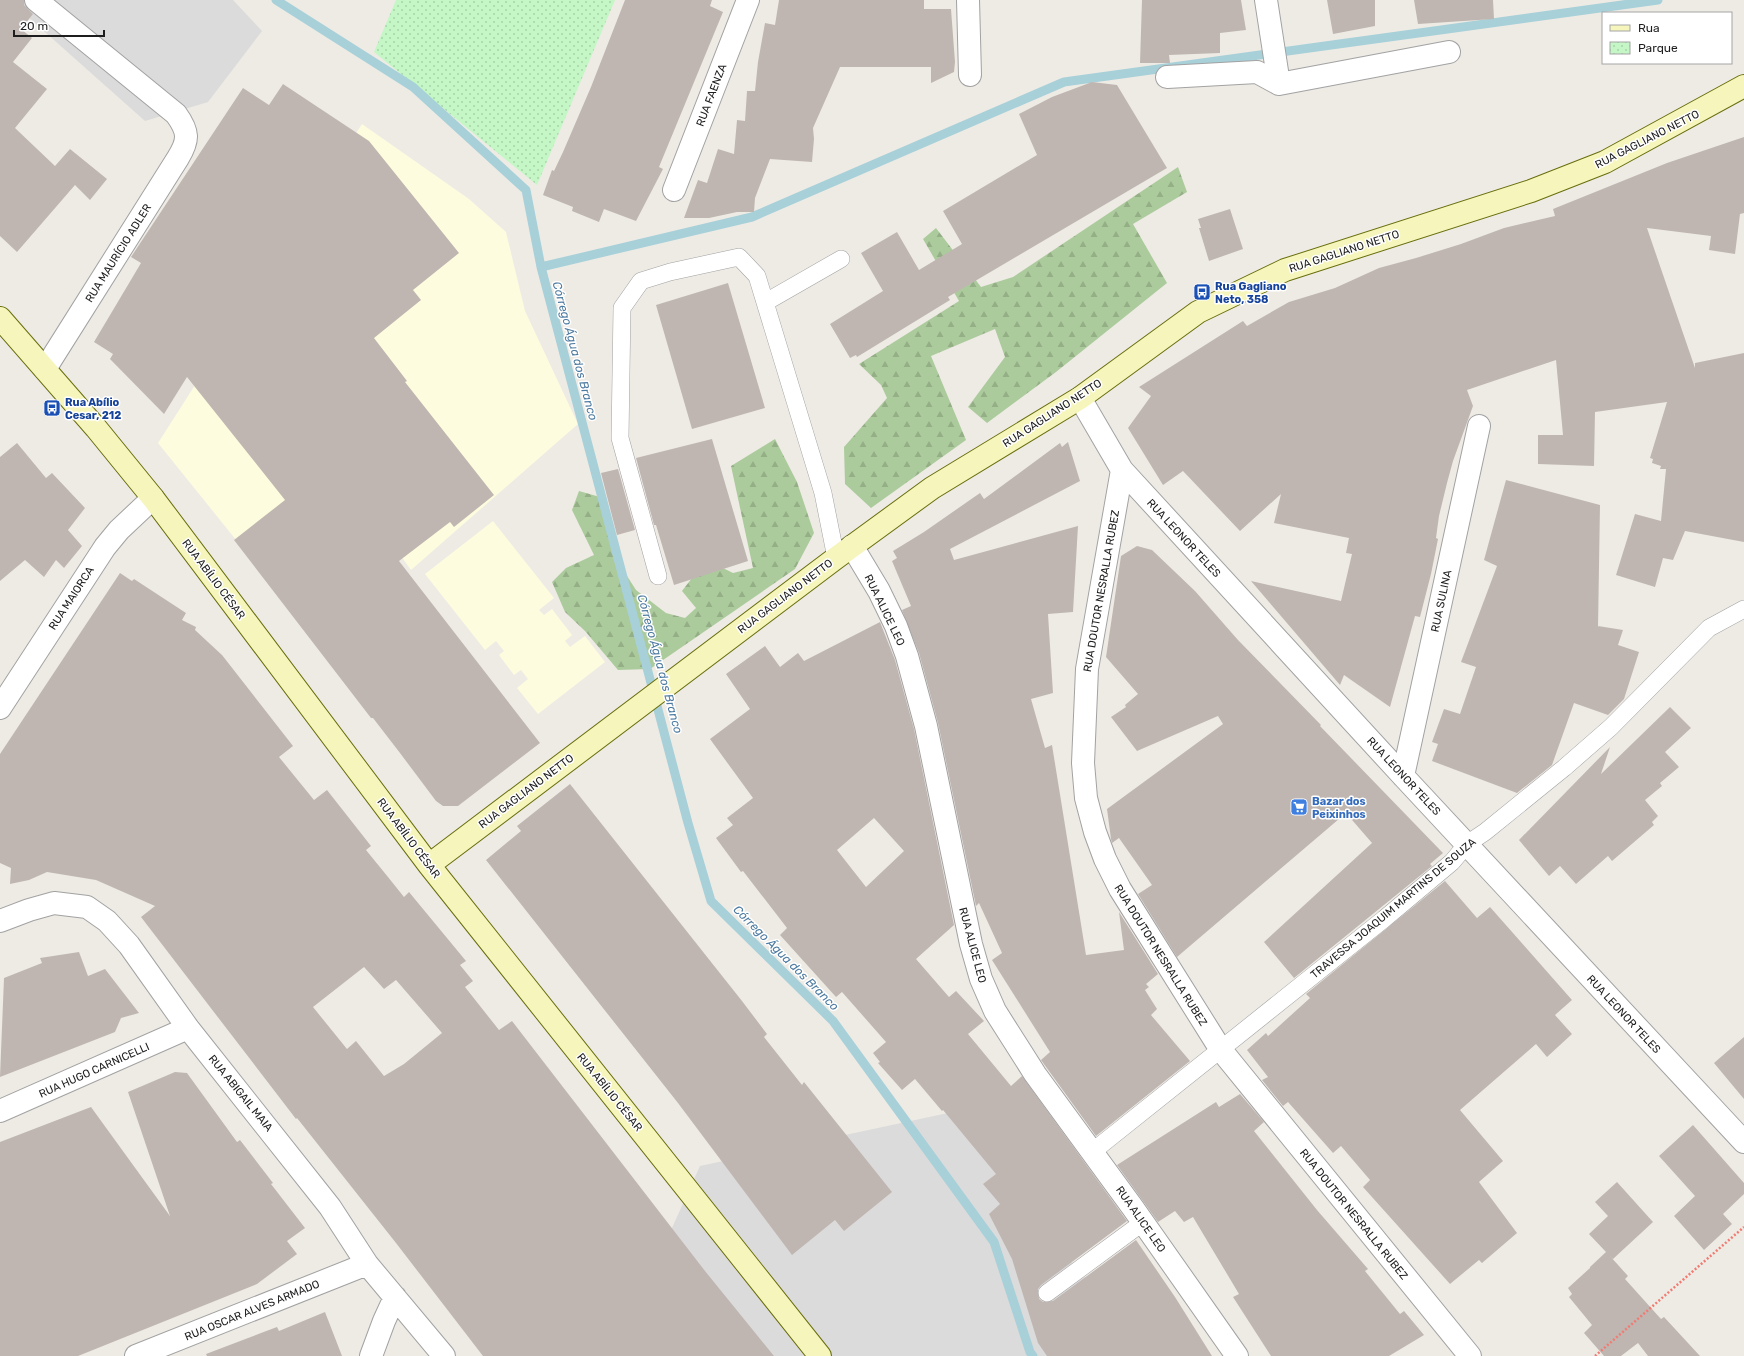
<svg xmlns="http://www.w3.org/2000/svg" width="1744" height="1356" font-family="Rubik,sans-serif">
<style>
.residential{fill:#dcdbdb}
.education{fill:#fdfcdf}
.forest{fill:url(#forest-firs)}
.park{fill:url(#park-dots)}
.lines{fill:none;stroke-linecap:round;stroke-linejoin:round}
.stream{stroke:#a8d0d9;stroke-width:9}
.building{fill:#bfb6b1;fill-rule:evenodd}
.lane-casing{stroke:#a2a2a2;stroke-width:18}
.street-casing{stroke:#a2a2a2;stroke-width:24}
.secondary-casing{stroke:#686e0c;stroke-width:24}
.path{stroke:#f17b73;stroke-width:2.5;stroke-dasharray:2 2;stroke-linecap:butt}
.lane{stroke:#fff;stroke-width:17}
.street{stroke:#fff;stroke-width:22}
.secondary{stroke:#f5f5bc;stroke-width:22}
.labels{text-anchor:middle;stroke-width:3;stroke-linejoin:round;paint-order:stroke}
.street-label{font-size:11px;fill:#1e1e1e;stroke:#fff}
.transit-label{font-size:11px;font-weight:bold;fill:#164399;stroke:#fff;text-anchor:start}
.shop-label{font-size:11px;font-weight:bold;fill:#366cbe;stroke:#fff;text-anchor:start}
.water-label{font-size:12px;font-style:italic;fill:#4d7aa0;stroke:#fff}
</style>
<defs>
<pattern id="forest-firs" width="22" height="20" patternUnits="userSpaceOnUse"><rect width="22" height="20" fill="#accb9c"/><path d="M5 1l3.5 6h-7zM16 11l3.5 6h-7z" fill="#94ae86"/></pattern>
<pattern id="park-dots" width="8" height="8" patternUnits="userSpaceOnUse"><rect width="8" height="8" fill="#c4f6c6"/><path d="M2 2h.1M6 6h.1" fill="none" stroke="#a8d2aa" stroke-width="1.8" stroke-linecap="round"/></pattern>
</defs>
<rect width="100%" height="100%" fill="#eeebe5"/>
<path class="residential" d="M9,0H233L262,31L208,102L145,121Z
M948,1113L1150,1356H614L700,1166Z"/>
<path class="education" d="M362,124L469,199L506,232L525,311L578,424L411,570L349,483L249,556L158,443Z
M493,521L554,598L539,610L544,615L552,609L572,635L565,641L570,647L585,636L605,662L538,714L517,688L528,679L521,670L514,675L499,655L504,651L496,641L485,650L425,574Z"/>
<path class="forest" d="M1178,167L1187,192L1133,224L1167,283L1056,372L987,423L968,407L1005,357L995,329L931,356L966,440L871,508L845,484L844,447L887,398L881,385L859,364L959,301L923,239L936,228L981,287L1013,277Z
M775,439L797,482L814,533L795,569L650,669L618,670L585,631L565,612L552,582L566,568L594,555L572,510L579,491L600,497L618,562L636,590L666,613L685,618L696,608L682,591L695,574L723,568L733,573L753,568L731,466Z"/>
<path class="park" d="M396,0H615L537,185L374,52Z"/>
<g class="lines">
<path class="stream" d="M276,0L413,87L526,190L541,267L688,823L711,901L833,1021L994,1242L1030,1352L1033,1356
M541,267L752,217L1064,82L1658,0"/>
</g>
<path class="building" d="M0,0H24V5L33,14L21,29L32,38L13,62L47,89L15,128L55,166L70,149L107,179L90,200L75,185L17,252L0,236Z
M625,0H712L710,6L723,12L659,167L663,169L636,221L604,209L599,222L572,211L573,207L543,195L552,170L554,171L563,152L591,87Z
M779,0H924V9H951L955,62L954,72L931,83V67H840L813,128L814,139L812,162L770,159L755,198L754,212H737L709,218H684L698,180L707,183L718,149L734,154L737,120L745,121L747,91H755L758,62L765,23L775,25Z
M1142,0H1241L1246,30L1220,33V53L1169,55L1170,63H1140Z
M1327,0H1375V26L1333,34Z
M1414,0H1493L1494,19L1418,24Z
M1092,82L1117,85L1167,168L948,297L950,300L857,357L856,355L850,358L830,324L883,291L861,253L897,232L919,270L962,244L943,211L1037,155L1019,114L1052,97Z
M283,84L369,141L459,253L413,290L421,300L374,338L407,381L405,382L494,495L454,527L450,522L399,561L540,743L458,806H443L436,801L400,753L373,718H371L234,540L285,500L187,377L164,414L110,359L113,354L94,342L141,263L131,257L243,88L269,105Z
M1744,137V213L1740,214L1735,254L1709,250L1711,236L1647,228L1695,368V363L1744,353V542L1685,531L1673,560L1663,558L1655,587L1616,575L1635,514L1661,521L1666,469H1660L1661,466L1652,463L1653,459L1650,458L1667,402L1595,412L1594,466L1538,464V435H1563L1556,360L1467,390L1473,406L1453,461L1447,483L1439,516L1436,538L1438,539L1431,574L1420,617L1415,616L1390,707L1344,675L1340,685L1251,581L1341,601L1352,554L1346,553L1349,538L1274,523L1281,494L1240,531L1183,471L1163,485L1128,428L1151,396L1139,387L1243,321L1247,326L1289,302L1335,288L1379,268L1416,258L1461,244L1504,228L1555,216L1553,209L1667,163Z
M1230,209L1243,249L1209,261L1199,228H1201L1198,219Z
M728,283L765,408L692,429L656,305Z
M712,439L748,561L674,585L656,525H654L636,458Z
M1068,442L1080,481L950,549L954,560L1078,526L1073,612L1048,614L1053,693L1031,699L1045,748L1052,745L1086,955L1124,950L1119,912L1158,974L1146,984L1149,987L1145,990L1157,1009L1151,1015L1190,1061L1096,1136L1041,1060L1050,1052L992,960L1002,953L979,903L976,906L938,723L919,653L902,610L911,606L892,561L897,558L893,551L924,532L980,493L984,499L1060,443L1062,447Z
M17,443L46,478L52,473L85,508L68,530L82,546L64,568L56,560L44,577L25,560L0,581V457Z
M618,469L635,530L617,535L601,473Z
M1506,480L1600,505L1598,628V626L1623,630L1618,645L1639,652L1624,699L1608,715L1574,703L1552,765L1517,793L1432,761L1438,744L1432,742L1444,709L1460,714L1476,667L1461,662L1497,566L1484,560Z
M1137,546L1152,550L1195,591L1238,640L1321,725L1320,726L1443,853L1430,864L1432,866L1294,978L1264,942L1372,843L1346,813L1177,957L1138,894L1152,885L1119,838L1112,843L1111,839L1107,809L1223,724L1218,716L1137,751L1111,717L1126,707L1125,705L1138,694L1106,657L1121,556Z
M120,573L132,581L134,579L186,613L182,620L196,627L195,630L222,655L293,746L279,757L314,800L327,790L371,846L366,850L388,877L404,897L409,892L466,961L460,965L473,981L465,987L499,1030L512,1021L705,1271L774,1356H483L396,1243L297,1118L296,1119L141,917L155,906L96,880L47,872L29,880L10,884L11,868L0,863V754ZM364,967L384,989L396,980L442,1033L404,1064L384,1076L356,1041L347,1049L313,1007Z
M880,622L895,660L914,729L954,925L916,959L949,997L956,991L984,1021L968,1034L1011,1086L1022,1076L1127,1221L1041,1285L1038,1289L1039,1299L1043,1302L1053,1301L1136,1240L1175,1297L1212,1356H1047L1038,1343L1012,1259L989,1214L1000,1204L983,1184L996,1174L943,1110L942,1111L915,1079L902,1090L878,1063L880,1062L873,1053L886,1042L842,992L836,997L780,935L787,928L743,871L741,872L716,838L733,825L727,818L753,798L710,739L750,709L726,674L765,646L780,667L798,653L804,661ZM874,818L904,851L866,887L837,850Z
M1670,707L1691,728L1665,752L1679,767L1660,783L1662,786L1645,800L1658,816L1652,822L1654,825L1612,861L1608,856L1576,884L1560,866L1549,876L1519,840L1610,747L1601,774Z
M570,784L742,1001L767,1034L764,1037L802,1085L804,1082L892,1192L844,1231L835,1220L792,1255L678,1103L486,860L521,831L517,826Z
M1445,881L1477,918L1490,907L1572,1000L1555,1015L1572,1034L1547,1057L1536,1044L1460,1110L1503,1161L1479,1182L1517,1233L1482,1263L1479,1260L1450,1284L1363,1187L1370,1180L1341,1146L1333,1153L1288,1102L1283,1106L1262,1080L1268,1077L1247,1050L1266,1033L1268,1036L1310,998L1306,994Z
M79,952L88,976L105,969L139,1013L121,1018L115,1032L0,1077L4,978L42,963L40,958Z
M1744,1037V1099L1714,1063Z
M175,1072L187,1073L237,1142L240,1140L273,1183L271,1184L305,1228L287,1241L297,1254L257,1284L78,1356H0V1142L91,1107L170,1216L128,1092Z
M1240,1094L1264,1122L1254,1131L1317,1210L1368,1269L1365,1271L1400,1314L1404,1311L1424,1335L1389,1356H1271L1233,1297L1239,1294L1193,1217L1184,1222L1175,1211L1158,1222L1117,1165L1216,1102L1219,1107Z
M1693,1125L1744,1183V1194L1723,1214L1732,1224L1704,1250L1674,1216L1695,1196L1659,1156Z
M1617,1182L1653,1222L1613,1259L1610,1256L1628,1276L1625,1279L1661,1319L1664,1317L1700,1356H1648L1638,1343L1621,1356H1604L1584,1333L1592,1325L1569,1297L1572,1294L1568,1288L1590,1268V1267L1606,1252L1589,1234L1608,1216L1595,1202Z
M325,1312L342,1356H207L206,1354L261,1333L277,1327L279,1331Z"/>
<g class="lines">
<g class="lane-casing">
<path id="lane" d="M766,302L841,259
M658,576L620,438L622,308L641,281L670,272L739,257L757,276L823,493L836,558
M1092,1152L1384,919L1452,862L1467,844L1485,832L1564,768L1611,727L1709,628L1744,609
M1047,1293L1142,1223"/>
</g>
<g class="street-casing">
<path id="street" d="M36,0L176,114C189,132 189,140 178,158L45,369
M968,0L970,75
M1266,0L1279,84
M1167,77L1257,72L1279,84L1449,52
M674,190L748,0
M1080,398L1122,470L1403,776L1744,1142
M1122,470L1087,669L1083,763L1086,798L1095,832L1105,859L1120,889L1221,1050L1470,1356
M852,546L879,591L896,626L907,656L926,726L971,944L981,979L995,1011L1035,1074L1133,1208L1237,1356
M0,708L105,547L119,530L153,498
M1403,776L1479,426
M0,921L29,910L54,903L87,907L107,921L129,945L188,1028L330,1207L367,1264L444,1356
M0,1111L188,1028
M136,1356L367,1264
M371,1356L384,1321L395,1297"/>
</g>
<g class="secondary-casing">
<path id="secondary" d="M0,318L96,428L153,498L429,865L820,1356
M429,865L836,558L932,488L1080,398L1198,312L1285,270L1531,191L1605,162L1744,86"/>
</g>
<path class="path" d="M1595,1356L1744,1227"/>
<use href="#lane" class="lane"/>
<use href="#street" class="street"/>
<use href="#secondary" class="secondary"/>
</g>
<defs>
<g id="bus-square" transform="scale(0.9)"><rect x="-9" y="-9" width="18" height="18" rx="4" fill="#1a4fb4" stroke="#fff"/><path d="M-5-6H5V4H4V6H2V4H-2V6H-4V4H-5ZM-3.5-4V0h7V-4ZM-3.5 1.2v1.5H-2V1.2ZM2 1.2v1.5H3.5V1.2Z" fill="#fff"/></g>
<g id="supermarket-square" transform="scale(0.9)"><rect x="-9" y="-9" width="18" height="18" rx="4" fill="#3f7fe0" stroke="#fff"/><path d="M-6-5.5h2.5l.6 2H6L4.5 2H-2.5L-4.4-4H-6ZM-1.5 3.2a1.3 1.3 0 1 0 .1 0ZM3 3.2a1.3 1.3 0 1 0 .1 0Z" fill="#fff"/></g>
</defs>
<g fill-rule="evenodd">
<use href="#bus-square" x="1202" y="292"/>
<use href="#bus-square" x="52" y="408"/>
<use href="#supermarket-square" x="1299" y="807"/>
</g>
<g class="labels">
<g class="street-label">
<text transform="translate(711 95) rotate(-69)" y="4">RUA FAENZA</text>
<text transform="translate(1647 139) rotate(-27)" y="4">RUA GAGLIANO NETTO</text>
<text transform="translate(1344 251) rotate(-18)" y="4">RUA GAGLIANO NETTO</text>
<text transform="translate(118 253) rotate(-58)" y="4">RUA MAURÍCIO ADLER</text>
<text transform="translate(1052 413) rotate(-33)" y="4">RUA GAGLIANO NETTO</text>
<text transform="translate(1184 538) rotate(47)" y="4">RUA LEONOR TELES</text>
<text transform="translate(214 579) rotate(53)" y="4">RUA ABÍLIO CÉSAR</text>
<text transform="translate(1101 591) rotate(-80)" y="4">RUA DOUTOR NESRALLA RUBEZ</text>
<text transform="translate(785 596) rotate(-37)" y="4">RUA GAGLIANO NETTO</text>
<text transform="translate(71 598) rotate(-57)" y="4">RUA MAIORCA</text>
<text transform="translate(1441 601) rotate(-78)" y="4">RUA SULINA</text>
<text transform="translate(885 610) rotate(64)" y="4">RUA ALICE LEO</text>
<text transform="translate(1404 776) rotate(47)" y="4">RUA LEONOR TELES</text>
<text transform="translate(526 791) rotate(-37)" y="4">RUA GAGLIANO NETTO</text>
<text transform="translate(409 838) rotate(53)" y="4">RUA ABÍLIO CÉSAR</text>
<text transform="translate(1393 908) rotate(-40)" y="4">TRAVESSA JOAQUIM MARTINS DE SOUZA</text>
<text transform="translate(973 945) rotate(75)" y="4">RUA ALICE LEO</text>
<text transform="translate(1161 955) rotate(58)" y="4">RUA DOUTOR NESRALLA RUBEZ</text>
<text transform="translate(1624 1014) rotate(47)" y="4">RUA LEONOR TELES</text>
<text transform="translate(94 1070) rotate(-24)" y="4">RUA HUGO CARNICELLI</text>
<text transform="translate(610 1092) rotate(51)" y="4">RUA ABÍLIO CÉSAR</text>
<text transform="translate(241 1093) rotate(51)" y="4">RUA ABIGAIL MAIA</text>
<text transform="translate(1354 1214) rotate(51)" y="4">RUA DOUTOR NESRALLA RUBEZ</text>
<text transform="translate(1141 1219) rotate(55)" y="4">RUA ALICE LEO</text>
<text transform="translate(252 1310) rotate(-22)" y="4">RUA OSCAR ALVES ARMADO</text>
</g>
<g class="transit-label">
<text x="1215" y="290">Rua Gagliano<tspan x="1215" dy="13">Neto, 358</tspan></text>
<text x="65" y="406">Rua Abílio<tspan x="65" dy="13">Cesar, 212</tspan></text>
</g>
<g class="shop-label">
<text x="1312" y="805">Bazar dos<tspan x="1312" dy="13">Peixinhos</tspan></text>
</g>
<g class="water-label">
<text transform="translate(575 351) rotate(75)" y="4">Córrego Água dos Branco</text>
<text transform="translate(660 664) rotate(75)" y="4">Córrego Água dos Branco</text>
<text transform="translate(786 958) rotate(45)" y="4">Córrego Água dos Branco</text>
</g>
</g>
<rect x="1602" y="12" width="130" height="52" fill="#ffffff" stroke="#a5a5a5"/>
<rect x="1610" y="25" width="20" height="6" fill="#f5f5bc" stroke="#a5a5a5"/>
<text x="1638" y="32" font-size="12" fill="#1e1e1e">Rua</text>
<rect x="1610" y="42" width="20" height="12" fill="url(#park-dots)" stroke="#a5a5a5"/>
<text x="1638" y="52" font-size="12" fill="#1e1e1e">Parque</text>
<path d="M14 30v6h90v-6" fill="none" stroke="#1e1e1e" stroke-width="2"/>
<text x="20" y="30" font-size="12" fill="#1e1e1e" stroke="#ffffff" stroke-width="3" paint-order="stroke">20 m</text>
</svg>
